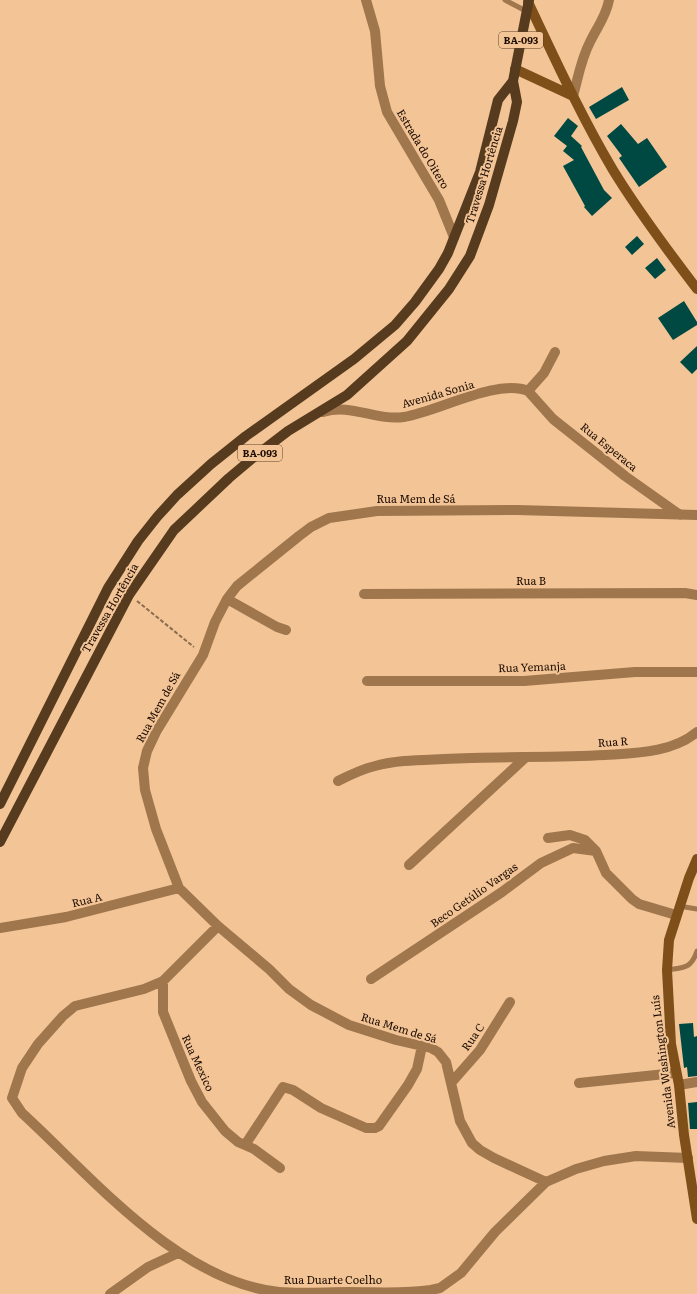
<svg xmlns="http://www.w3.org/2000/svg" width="697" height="1294" font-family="Literata,serif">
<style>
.building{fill:#004943}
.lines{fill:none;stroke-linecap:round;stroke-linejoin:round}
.path{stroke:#8c6c4e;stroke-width:2;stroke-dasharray:4 2;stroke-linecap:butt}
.lane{stroke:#a0764d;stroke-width:5}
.street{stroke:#a0764d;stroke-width:10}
.secondary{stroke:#7e4f18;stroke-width:10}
.primary{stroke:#573b1e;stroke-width:10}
.labels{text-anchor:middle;stroke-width:4;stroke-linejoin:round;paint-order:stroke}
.shield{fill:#f3c496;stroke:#5c432d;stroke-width:1}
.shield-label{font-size:10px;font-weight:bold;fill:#1c0c00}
.street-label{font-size:11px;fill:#1c0c00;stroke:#f3c496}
</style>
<rect width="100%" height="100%" fill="#f3c496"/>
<path class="building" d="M622,87L629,100L596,119L589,107Z
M568,118L578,126L571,136L582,146L581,147L604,190L612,198L592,216L584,207L585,206L563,166L574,160L563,151L567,146L554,136Z
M621,124L638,144L647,138L667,167L639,187L619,158L622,156L607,136Z
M637,236L644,244L632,255L625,247Z
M657,258L666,270L655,279L645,268Z
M684,301L697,322V325L673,340L658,318Z
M697,346V369L692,374L680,362Z
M693,1023L694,1037L697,1036V1076L688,1077L687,1067L684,1068L679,1024Z
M697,1102V1129H690L688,1103Z"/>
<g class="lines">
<path class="path" d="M137,601L194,647"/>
<path class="lane" d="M505,0L526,11
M679,906L697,909
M667,970C684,967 691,969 697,951"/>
<path class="street" d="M366,0L375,31L380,86L387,112L439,200L454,237
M573,96C578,78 581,59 590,42C597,27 606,17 609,0
M528,391L553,419L625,476L680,515
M323,412C351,403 375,421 404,417C437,412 497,378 528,391L544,373L555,352
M364,594L685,593L697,595
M227,599L277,627L286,630
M367,681H524L635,672H697
M338,781C350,775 362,769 375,766C397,760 421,760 444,759C498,756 551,758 605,755C635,753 672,753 697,732
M548,838L570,835L585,840L596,851L606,873L632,899L639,904L676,915
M409,865L526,757
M218,926L163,981L144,989L75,1006L63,1016L38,1044L22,1068L12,1098L22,1113C92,1177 179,1282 279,1292C302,1294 326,1292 349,1292C376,1292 404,1294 431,1290L440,1288L461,1273L495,1232L546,1182L576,1169L604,1161L636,1156L688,1158
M0,928L66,917L179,888
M371,979L502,892L541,863L573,848L596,851
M163,981V1012L191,1081L202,1102L225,1131L238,1142L254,1149L280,1168
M451,1083L480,1050L510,1002
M579,1083L675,1073
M679,1085L697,1082
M245,1145L283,1087L293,1090L321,1108L366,1128H375L379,1126L408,1085L417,1069L422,1046
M546,1182L494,1158L480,1150L472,1143L460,1121L446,1062L438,1052L431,1048L396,1040L349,1025L311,1005L289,989L269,969L218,926L179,888L156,829L145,790L143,768L147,751L156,732L203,655L215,622L227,599L237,586L299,536L311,527L329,518L377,511L517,510L697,515
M110,1294L148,1267L178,1253"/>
<path class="secondary" d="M528,2C555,59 581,116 613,170C638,211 668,251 697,289
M515,69L573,96
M697,859L689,878L669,940L667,970L671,1044L679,1085L684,1135L697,1219"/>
<path class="primary" d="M0,804L108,588L138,541L157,517L177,495L211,464L246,436L354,359L395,325L415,302L439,269L448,253L480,172L498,100L513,81
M0,842L129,595L174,530L229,478L254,457L288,431L347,395L407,341L449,289L470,256L489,205L513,121L517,102L513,81L529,0"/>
</g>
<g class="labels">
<g class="shield">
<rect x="499" y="32" width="44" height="16" rx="3"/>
<rect x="238" y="445" width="44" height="16" rx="3"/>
</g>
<g class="shield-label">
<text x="521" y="44">BA-093</text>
<text x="260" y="457">BA-093</text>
</g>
<g class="street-label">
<text transform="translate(423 149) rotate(59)" y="4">Estrada do Oitero</text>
<text transform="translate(484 175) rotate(-73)" y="4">Travessa Hortência</text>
<text transform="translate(438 394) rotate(-16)" y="4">Avenida Sonia</text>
<text transform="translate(609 447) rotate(39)" y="4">Rua Esperaca</text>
<text x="416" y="503">Rua Mem de Sá</text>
<text x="531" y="585">Rua B</text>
<text transform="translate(110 608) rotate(-60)" y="4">Travessa Hortência</text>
<text transform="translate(532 667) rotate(-2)" y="4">Rua Yemanja</text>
<text transform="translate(158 707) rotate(-61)" y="4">Rua Mem de Sá</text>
<text transform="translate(613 742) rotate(-4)" y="4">Rua R</text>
<text transform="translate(474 895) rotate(-35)" y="4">Beco Getúlio Vargas</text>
<text transform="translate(87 900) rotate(-14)" y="4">Rua A</text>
<text transform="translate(399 1028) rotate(17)" y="4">Rua Mem de Sá</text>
<text transform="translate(473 1037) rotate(-55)" y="4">Rua C</text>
<text transform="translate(663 1062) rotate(-97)" y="4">Avenida Washington Luís</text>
<text transform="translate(198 1063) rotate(65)" y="4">Rua Mexico</text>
<text x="333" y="1284">Rua Duarte Coelho</text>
</g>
</g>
</svg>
